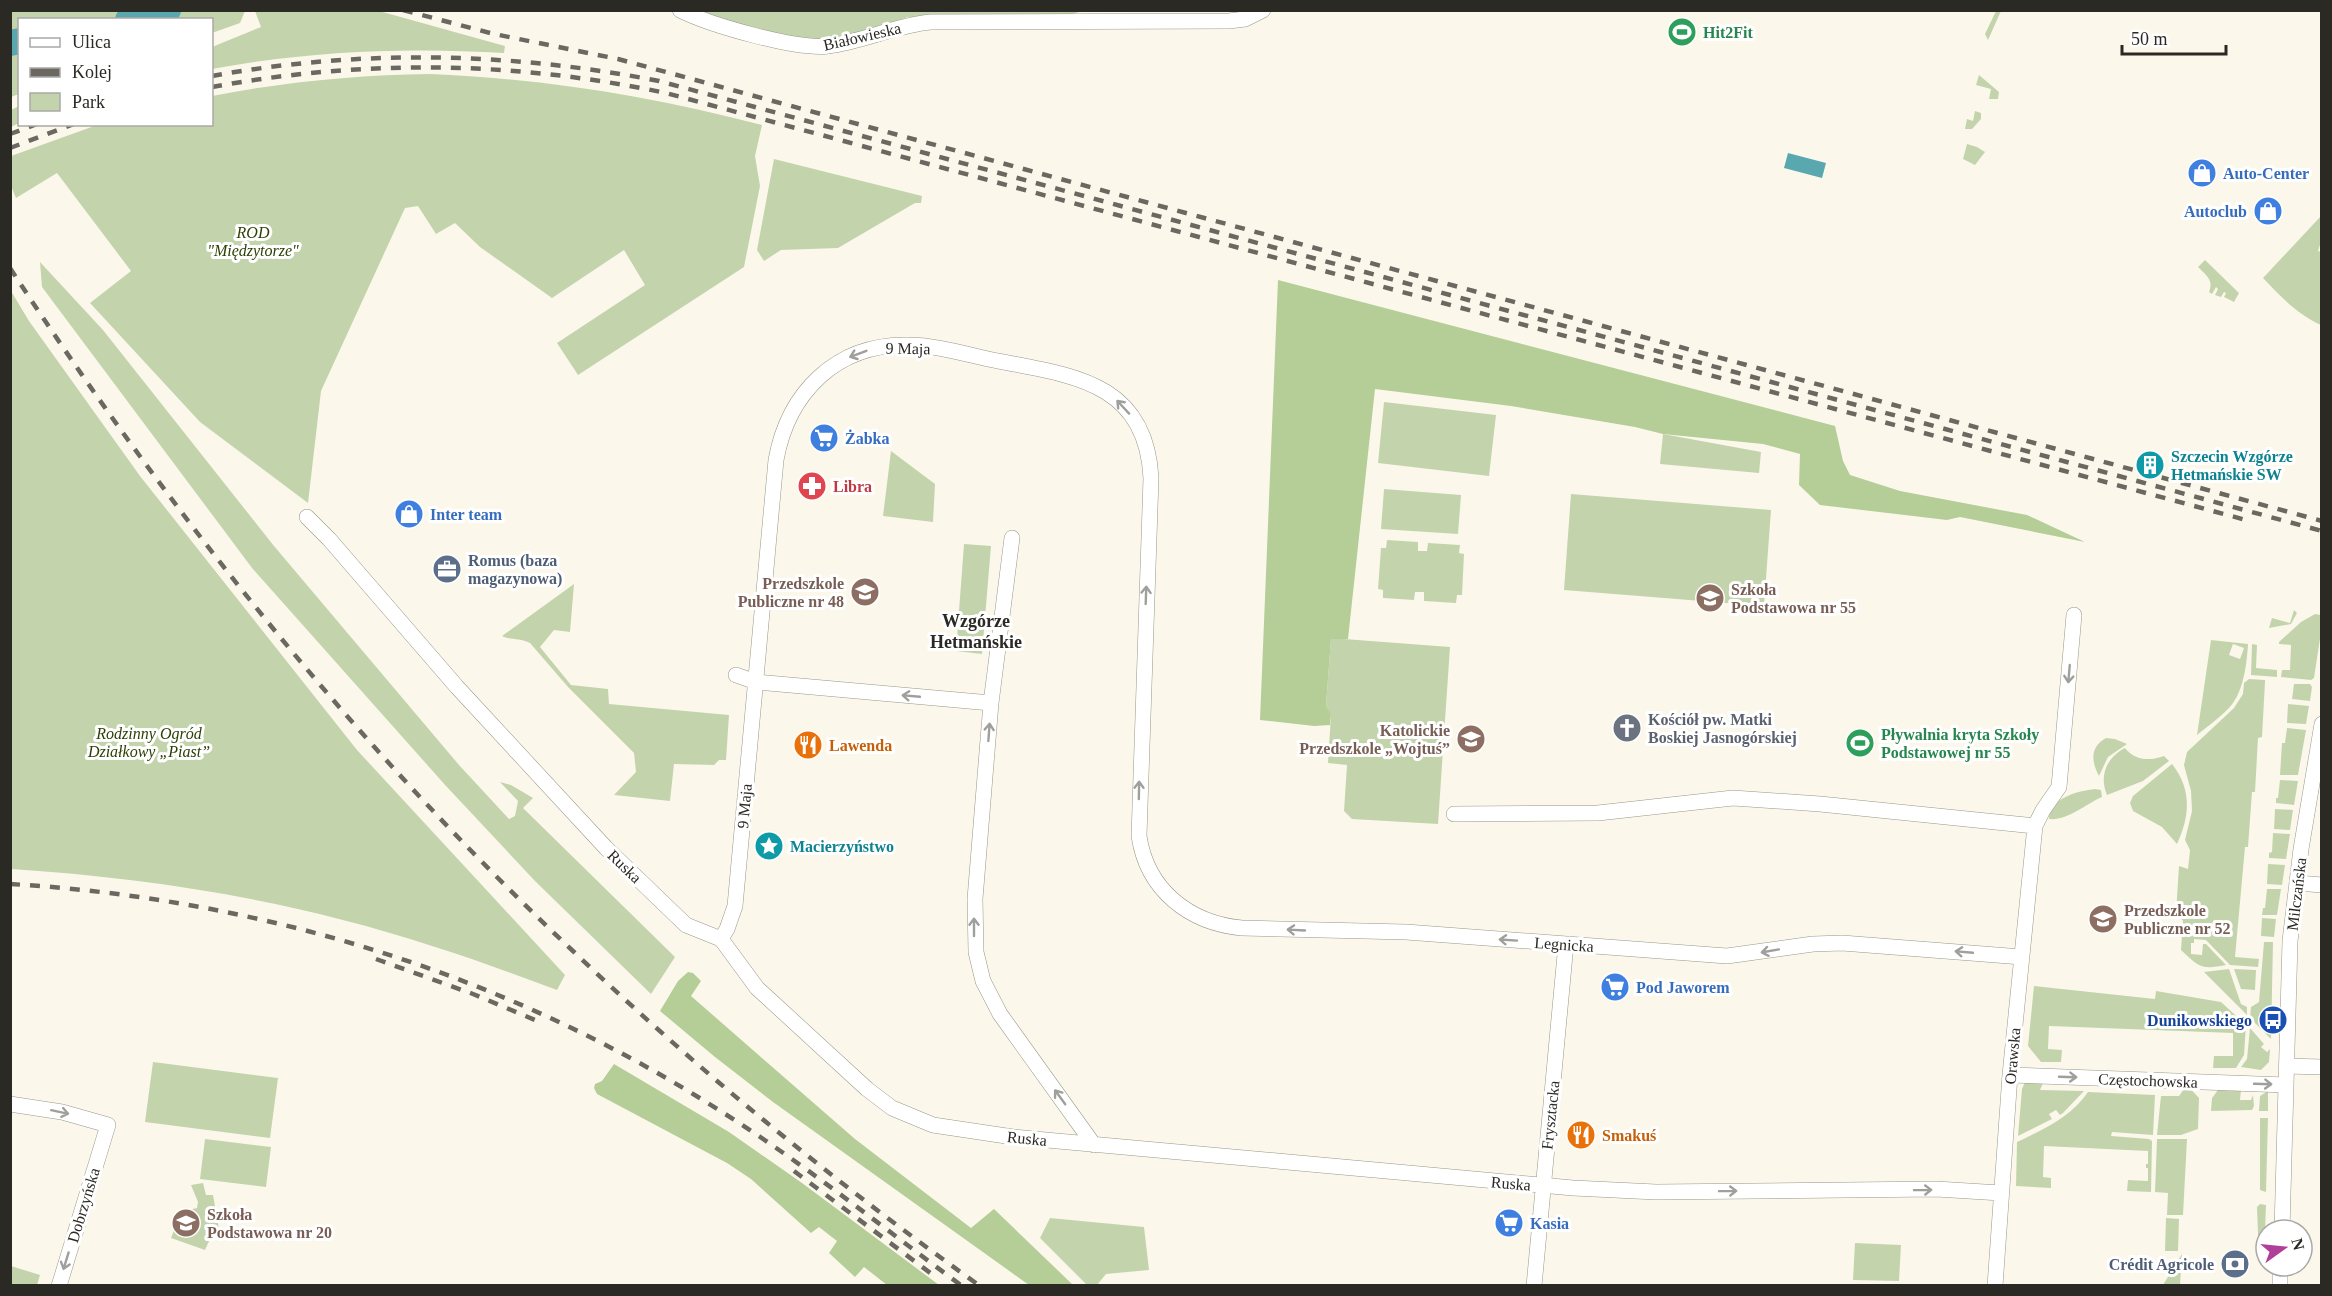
<svg xmlns="http://www.w3.org/2000/svg" width="2332" height="1296" font-family="Georgia,serif">
<style>
.green{fill:#c3d4ac;fill-rule:evenodd}
.forest{fill:#b5cd97}
.water{fill:#5aa8af}
.lines{fill:none;stroke-linecap:round;stroke-linejoin:round}
.river{stroke:#5aa8af;stroke-width:26}
.minor-casing{stroke:#99978a;stroke-width:16}
.minor{stroke:#fff;stroke-width:15}
.rail{stroke:#6a6861;stroke-width:4.5;stroke-dasharray:10 10;stroke-linecap:butt}
.oneway{stroke:#9f9f9c}
.labels{text-anchor:middle;stroke-width:6;stroke-linejoin:round;paint-order:stroke}
.leisure-label{font-size:16px;font-weight:bold;fill:#27864d;stroke:#fff;text-anchor:start}
.street-label{font-size:16px;fill:#2a2924;stroke:#fff}
.shop-label{font-size:16px;font-weight:bold;fill:#366cbe;stroke:#fff;text-anchor:start}
.park-label{font-size:16px;font-style:italic;fill:#2c4003;stroke:#fff}
.culture-label{font-size:16px;font-weight:bold;fill:#0d838f;stroke:#fff;text-anchor:start}
.health-label{font-size:16px;font-weight:bold;fill:#be3a42;stroke:#fff;text-anchor:start}
.service-label{font-size:16px;font-weight:bold;fill:#4e5e75;stroke:#fff;text-anchor:start}
.education-label{font-size:16px;font-weight:bold;fill:#785e54;stroke:#fff;text-anchor:start}
.worship-label{font-size:16px;font-weight:bold;fill:#5b616d;stroke:#fff;text-anchor:start}
.food-label{font-size:16px;font-weight:bold;fill:#c56008;stroke:#fff;text-anchor:start}
.transit-label{font-size:16px;font-weight:bold;fill:#164399;stroke:#fff;text-anchor:end}
.neighbourhood-label{font-size:18px;font-weight:bold;fill:#2a2924;stroke:#fff}
</style>
<rect width="100%" height="100%" fill="#fbf8eb"/>
<path class="green" d="M10,11L244,10L245,11L240,23L212,33V20H20L19,94L11,97Z
M255,11H379L505,46L504,53C406,47 308,51 212,69V47L261,27Z
M700,11H1082L1073,14L908,17L837,41L802,40L713,17Z
M1996,11H2001L1988,40L1985,34Z
M430,74C546,79 650,96 762,125L755,156L760,186L744,267L578,375L557,343L645,285L624,250L552,298L480,247L455,223L436,234L418,206L405,208L321,391L308,503L200,422L90,303L131,271L57,173L16,198L11,186V156L97,125L212,124V96C284,82 356,75 430,74Z
M1979,75L1999,92L1998,99H1989L1991,89L1976,85Z
M19,106V123L11,127V110Z
M1975,111L1981,113V119L1972,129H1965L1967,119L1973,121Z
M1967,144L1977,147L1985,152L1975,165L1963,159Z
M774,159L922,196L921,203H915L838,248L781,250L764,261L757,250Z
M2321,216V242L2318,251L2321,252V325C2297,314 2281,297 2263,278Z
M2205,260L2239,293L2234,302L2224,297L2226,293L2224,292L2221,297L2215,295L2218,289L2216,287L2212,294L2209,292C2214,280 2206,275 2198,267Z
M40,262L103,330L274,546L459,765L509,819L515,816L518,801L500,782L511,785L533,798L523,808L675,957L651,994L535,881L446,786L252,568L42,287Z
M11,291L29,321L140,476L357,750L565,975L557,990C516,975 474,959 432,946C296,901 153,878 11,869Z
M1384,402L1496,415L1489,476L1378,463Z
M1663,434L1761,452L1759,473L1660,464Z
M891,451L935,484L933,522L883,516Z
M1384,489L1461,495L1458,534L1381,529Z
M1571,494L1771,510L1764,606L1564,590Z
M1387,540L1418,542V551H1427L1428,543L1460,545L1459,553L1464,554L1462,595H1457L1456,603L1424,601V592H1415L1414,600L1383,598V590L1378,589L1381,548H1386Z
M964,544L991,546L982,654L956,651Z
M574,584L570,632L554,630L540,647L571,685L608,689L609,704L729,715L726,760H719L714,765L674,764L670,801L614,795L636,772L634,753L568,687L530,643C520,638 509,640 502,636Z
M2294,610L2297,613L2291,624L2269,628L2272,618L2290,623Z
M2315,614L2321,615V632L2314,678L2311,680L2281,677L2282,670H2290L2291,645L2279,644V642L2301,622Z
M1331,638L1450,647L1438,824L1352,819L1344,811L1347,765L1328,763L1331,715L1326,706Z
M2211,640L2248,644C2247,662 2244,688 2233,703C2224,715 2209,725 2197,735ZM2233,644L2244,648L2240,659L2229,655Z
M2252,644L2257,645L2256,668L2277,670V677L2251,675Z
M2249,679L2265,680V682L2262,737L2258,738L2255,792H2252L2248,847H2245L2235,957L2259,959L2258,967L2230,965L2206,940L2194,939V943H2191V954L2202,955L2203,944H2206L2226,965C2201,970 2199,967 2181,950L2183,921L2176,913L2179,866L2188,869L2190,850L2185,840L2192,811L2191,791L2184,765L2187,752L2234,708L2243,694L2244,683Z
M2294,684H2310L2312,687L2310,701L2292,699Z
M2288,704L2309,706L2306,724L2287,723Z
M2287,728L2306,730L2298,775H2280L2282,743H2285Z
M2106,738L2115,739L2127,744L2108,757L2099,776C2091,761 2090,747 2106,738Z
M2125,748C2135,761 2150,761 2164,756L2169,761L2143,781L2107,795C2099,776 2106,758 2125,748Z
M2172,764C2192,789 2190,816 2177,844L2162,827L2133,811L2130,803L2133,796Z
M2280,780L2298,781L2294,805L2276,803V798H2278Z
M2095,789L2101,790L2102,797C2086,804 2067,821 2049,819C2049,798 2078,791 2095,789Z
M2275,809L2293,810L2290,830L2274,829Z
M2273,833L2290,834L2286,859L2269,858V853L2272,852Z
M2268,864L2285,865L2282,885L2267,884Z
M2267,889H2281L2277,915H2262L2263,908H2265Z
M2262,918L2276,919L2274,937L2261,936Z
M2264,942H2273L2271,1039L2250,1018L2251,1007L2259,1002Z
M2229,969L2241,1004L2247,1007V1015L2204,972Z
M2234,969L2256,970L2255,990L2241,989Z
M2034,986L2155,999L2156,991L2221,1002L2246,1025L2244,1055L2236,1068H2213L2214,1056H2233V1033L2049,1026L2048,1049L2062,1050L2061,1062H2041L2028,1046Z
M2250,1028L2264,1044L2261,1047L2267,1052L2270,1049L2269,1062L2261,1070L2241,1067L2247,1059Z
M153,1062L278,1078L270,1138L145,1122Z
M2026,1080L2043,1083L2040,1090L2084,1091L2063,1113L2060,1115L2056,1110L2049,1114L2052,1119L2018,1136L2022,1089Z
M2187,1085L2199,1098L2198,1129L2181,1135H2157L2161,1096H2179Z
M2241,1089L2240,1100H2251L2253,1095L2254,1106L2252,1110L2211,1111L2212,1098L2218,1090Z
M2268,1091V1111H2259L2260,1096Z
M2088,1092L2155,1095L2153,1135L2112,1132L2111,1136L2149,1139L2152,1141L2151,1192L2127,1191L2128,1180L2148,1181V1168H2146V1164H2148V1151L2044,1146L2043,1177L2051,1178V1188L2016,1186L2017,1142C2044,1129 2071,1117 2088,1092Z
M2260,1118H2268L2266,1192L2260,1190Z
M205,1139L271,1147L266,1187L200,1179Z
M2157,1139H2187L2183,1215H2167L2168,1193L2155,1192Z
M203,1183L206,1195H213L219,1229L210,1239L205,1250L171,1238C177,1224 180,1211 197,1208L198,1202L191,1185Z
M2260,1204L2266,1205L2264,1256L2261,1254L2258,1234L2257,1207Z
M1050,1218L1144,1227L1149,1270L1106,1274L1097,1285H1087L1040,1238Z
M2166,1218L2179,1219L2178,1251H2165Z
M1855,1243L1901,1245L1899,1281L1853,1280Z
M2182,1254L2180,1285H2163Z
M11,1266L40,1275L37,1285H11Z"/>
<path class="forest" d="M1278,280L1835,426L1843,461L1850,475L1900,491L2027,515L2085,542L1960,517L1947,520L1820,505L1799,485L1800,454L1763,444L1663,434L1635,427L1511,406L1375,389L1348,639H1331L1326,706L1331,714L1330,725L1314,726L1260,720Z
M688,972L693,973L701,981L691,996L855,1139L971,1228L994,1209L1073,1285H1029L773,1102L715,1057L660,1011L678,981Z
M614,1064L729,1132L802,1183L939,1285H887L864,1267L855,1277L829,1253L837,1241L819,1227L811,1233L751,1179L727,1163L597,1094L594,1088L595,1084L602,1081Z"/>
<path class="water" d="M1788,153L1826,163L1822,178L1784,168Z"/>
<g class="lines">
<path class="river" d="M128,20L168,10
M10,43L20,41"/>
<g class="minor-casing">
<path id="minor" d="M680,10C710,25 796,50 828,46C863,42 895,25 931,22L1229,21L1245,19L1263,10
M307,517L329,539L457,687L606,848L686,925L721,939L757,988L867,1089L892,1108L933,1125L1013,1137L1573,1188L1656,1192L1936,1189L2001,1193
M1012,538L991,703L975,899L976,952L983,981L1000,1014L1094,1145
M736,675L756,682L991,703
M1454,814L1598,813L1733,798L1820,804L2035,826
M2297,883L2322,885
M721,939L727,929L735,906L776,460C788,393 836,344 907,345C936,345 965,354 993,360C1069,375 1146,380 1151,478L1139,836C1147,890 1189,923 1242,928L1406,932L1727,956L1813,944L1842,943L2022,957
M2286,1066L2322,1067
M2010,1075L2286,1085
M10,1104L62,1112L108,1125L59,1286
M2282,1230L2290,941L2301,849L2322,724
M1534,1286L1566,944
M1995,1286L2010,1075L2035,826L2043,810L2059,787L2074,615
M2280,1286V1266"/>
</g>
<use href="#minor" class="minor"/>
<path class="rail" d="M403,10L494,34L618,59L2322,521
M212,76C361,49 510,52 659,81L2322,531
M212,87C365,59 513,61 666,93L2246,520
M10,134L37,124
M10,148L74,124
M10,268C172,516 358,749 574,952C701,1073 837,1184 980,1286
M10,884C264,899 508,975 722,1112C806,1165 882,1227 962,1286
M376,959L473,994L535,1020
M794,1171L933,1275"/>
</g>
<defs><path id="oneway-shaft" d="M-6 0H5M1.5-3L5.5 0L1.5 3" fill="none" stroke-width="1.6" stroke-linecap="round" stroke-linejoin="round" transform="scale(1.5)"/></defs>
<g class="oneway">
<use href="#oneway-shaft" transform="translate(858 354) rotate(159)"/>
<use href="#oneway-shaft" transform="translate(1123 407) rotate(-133)"/>
<use href="#oneway-shaft" transform="translate(1146 595) rotate(-88)"/>
<use href="#oneway-shaft" transform="translate(2069 674) rotate(95)"/>
<use href="#oneway-shaft" transform="translate(911 696) rotate(-175)"/>
<use href="#oneway-shaft" transform="translate(989 732) rotate(-86)"/>
<use href="#oneway-shaft" transform="translate(1139 790) rotate(-89)"/>
<use href="#oneway-shaft" transform="translate(974 927) rotate(-90)"/>
<use href="#oneway-shaft" transform="translate(1296 930) rotate(-177)"/>
<use href="#oneway-shaft" transform="translate(1508 940) rotate(-176)"/>
<use href="#oneway-shaft" transform="translate(1770 951) rotate(170)"/>
<use href="#oneway-shaft" transform="translate(1964 952) rotate(-175)"/>
<use href="#oneway-shaft" transform="translate(2068 1077) rotate(2)"/>
<use href="#oneway-shaft" transform="translate(2263 1084) rotate(2)"/>
<use href="#oneway-shaft" transform="translate(1060 1097) rotate(-126)"/>
<use href="#oneway-shaft" transform="translate(60 1112) rotate(12)"/>
<use href="#oneway-shaft" transform="translate(1923 1190) rotate(-1)"/>
<use href="#oneway-shaft" transform="translate(1728 1191) rotate(-1)"/>
<use href="#oneway-shaft" transform="translate(66 1261) rotate(107)"/>
</g>
<defs>
<g id="stadium-disc" transform="scale(1.5)"><circle r="9.5" fill="#2e9e5b" stroke="#fff"/><path d="M0-5a6.5 5 0 1 0 0 10a6.5 5 0 1 0 0-10ZM-3.5-1.8h7v3.6h-7Z" fill="#fff"/></g>
<g id="shop-disc" transform="scale(1.5)"><circle r="9.5" fill="#3f7fe0" stroke="#fff"/><path d="M-5-2.5h2.3a2.7 3.5 0 0 1 5.4 0H5L5.5 6h-11ZM-1.5-2.5h3a1.5 2.3 0 0 0-3 0Z" fill="#fff"/></g>
<g id="supermarket-disc" transform="scale(1.5)"><circle r="9.5" fill="#3f7fe0" stroke="#fff"/><path d="M-6-5.5h2.5l.6 2H6L4.5 2H-2.5L-4.4-4H-6ZM-1.5 3.2a1.3 1.3 0 1 0 .1 0ZM3 3.2a1.3 1.3 0 1 0 .1 0Z" fill="#fff"/></g>
<g id="building-disc" transform="scale(1.5)"><circle r="9.5" fill="#0f9aa8" stroke="#fff"/><path d="M-4-6H4V6H1V3H-1V6H-4ZM-2.5-4.3h1.7v1.8h-1.7ZM.8-4.3h1.7v1.8H.8ZM-2.5-1h1.7V.8h-1.7ZM.8-1h1.7V.8H.8Z" fill="#fff"/></g>
<g id="pharmacy-disc" transform="scale(1.5)"><circle r="9.5" fill="#e0444e" stroke="#fff"/><path d="M-2-6h4v4h4v4h-4v4h-4v-4h-4v-4h4Z" fill="#fff"/></g>
<g id="office-disc" transform="scale(1.5)"><circle r="9.5" fill="#5c6f8a" stroke="#fff"/><path d="M-6-3h4V-5.5h4V-3h4V5H-6ZM-1-4.5V-3h2v-1.5ZM-6 0V1H6V0Z" fill="#fff"/></g>
<g id="school-disc" transform="scale(1.5)"><circle r="9.5" fill="#8d6e63" stroke="#fff"/><path d="M0-5L7-2L0 1L-7-2ZM-4 1L0 2.5L4 1V4Q0 6-4 4Z" fill="#fff"/></g>
<g id="church-disc" transform="scale(1.5)"><circle r="9.5" fill="#6b7280" stroke="#fff"/><path d="M-1.2-6h2.4v3.5h3.3v2.4h-3.3V6h-2.4V-.1h-3.3v-2.4h3.3Z" fill="#fff"/></g>
<g id="restaurant-disc" transform="scale(1.5)"><circle r="9.5" fill="#e8710a" stroke="#fff"/><path d="M-5-6h1v4h1v-4h1v4h1v-4h1v5L-1.5 .5V6h-2V.5L-5-1ZM5-6V6H3V1.5H1.5Q1.5-4 5-6Z" fill="#fff"/></g>
<g id="sight-disc" transform="scale(1.5)"><circle r="9.5" fill="#0f9aa8" stroke="#fff"/><path d="M0-6L1.8-2.2L6-1.7L2.9 1.2L3.7 5.4L0 3.3L-3.7 5.4L-2.9 1.2L-6-1.7L-1.8-2.2Z" fill="#fff"/></g>
<g id="bus-disc" transform="scale(1.5)"><circle r="9.5" fill="#1a4fb4" stroke="#fff"/><path d="M-5-6H5V4H4V6H2V4H-2V6H-4V4H-5ZM-3.5-4V0h7V-4ZM-3.5 1.2v1.5H-2V1.2ZM2 1.2v1.5H3.5V1.2Z" fill="#fff"/></g>
<g id="bank-disc" transform="scale(1.5)"><circle r="9.5" fill="#5c6f8a" stroke="#fff"/><path d="M-6-4H6V4H-6ZM0-2.3a2.3 2.3 0 1 0 0 4.6a2.3 2.3 0 1 0 0-4.6Z" fill="#fff"/></g>
</defs>
<g fill-rule="evenodd">
<use href="#stadium-disc" x="1682" y="32"/>
<use href="#shop-disc" x="2202" y="173"/>
<use href="#shop-disc" x="2268" y="211"/>
<use href="#supermarket-disc" x="824" y="438"/>
<use href="#building-disc" x="2150" y="465"/>
<use href="#pharmacy-disc" x="812" y="486"/>
<use href="#shop-disc" x="409" y="514"/>
<use href="#office-disc" x="447" y="569"/>
<use href="#school-disc" x="865" y="592"/>
<use href="#school-disc" x="1710" y="598"/>
<use href="#church-disc" x="1627" y="728"/>
<use href="#school-disc" x="1471" y="739"/>
<use href="#stadium-disc" x="1860" y="743"/>
<use href="#restaurant-disc" x="808" y="745"/>
<use href="#sight-disc" x="769" y="846"/>
<use href="#school-disc" x="2103" y="919"/>
<use href="#supermarket-disc" x="1615" y="987"/>
<use href="#bus-disc" x="2273" y="1020"/>
<use href="#restaurant-disc" x="1581" y="1135"/>
<use href="#school-disc" x="186" y="1223"/>
<use href="#supermarket-disc" x="1509" y="1223"/>
<use href="#bank-disc" x="2235" y="1264"/>
</g>
<g class="labels">
<g class="leisure-label">
<text x="1703" y="38">Hit2Fit</text>
<text x="1881" y="740">Pływalnia kryta Szkoły<tspan x="1881" dy="18">Podstawowej nr 55</tspan></text>
</g>
<g class="street-label">
<text transform="translate(862 36) rotate(-13)" y="6">Białowieska</text>
<text transform="translate(908 348) rotate(1)" y="6">9 Maja</text>
<text transform="translate(744 806) rotate(-85)" y="6">9 Maja</text>
<text transform="translate(625 866) rotate(44)" y="6">Ruska</text>
<text transform="translate(2296 894) rotate(-83)" y="6">Milczańska</text>
<text transform="translate(1564 944) rotate(4)" y="6">Legnicka</text>
<text transform="translate(2012 1056) rotate(-85)" y="6">Orawska</text>
<text transform="translate(2148 1080) rotate(2)" y="6">Częstochowska</text>
<text transform="translate(1550 1115) rotate(-84)" y="6">Frysztacka</text>
<text transform="translate(1027 1138) rotate(6)" y="6">Ruska</text>
<text transform="translate(1511 1183) rotate(5)" y="6">Ruska</text>
<text transform="translate(83 1205) rotate(-73)" y="6">Dobrzyńska</text>
</g>
<g class="shop-label">
<text x="2223" y="179">Auto-Center</text>
<text x="2247" y="217" text-anchor="end">Autoclub</text>
<text x="845" y="444">Żabka</text>
<text x="430" y="520">Inter team</text>
<text x="1636" y="993">Pod Jaworem</text>
<text x="1530" y="1229">Kasia</text>
</g>
<g class="park-label">
<text x="253" y="238">ROD<tspan x="253" dy="18">"Międzytorze"</tspan></text>
<text x="149" y="739">Rodzinny Ogród<tspan x="149" dy="18">Działkowy „Piast”</tspan></text>
</g>
<g class="culture-label">
<text x="2171" y="462">Szczecin Wzgórze<tspan x="2171" dy="18">Hetmańskie SW</tspan></text>
<text x="790" y="852">Macierzyństwo</text>
</g>
<g class="health-label">
<text x="833" y="492">Libra</text>
</g>
<g class="service-label">
<text x="468" y="566">Romus (baza<tspan x="468" dy="18">magazynowa)</tspan></text>
<text x="2214" y="1270" text-anchor="end">Crédit Agricole</text>
</g>
<g class="education-label">
<text x="844" y="589" text-anchor="end">Przedszkole<tspan x="844" dy="18">Publiczne nr 48</tspan></text>
<text x="1731" y="595">Szkoła<tspan x="1731" dy="18">Podstawowa nr 55</tspan></text>
<text x="1450" y="736" text-anchor="end">Katolickie<tspan x="1450" dy="18">Przedszkole „Wojtuś”</tspan></text>
<text x="2124" y="916">Przedszkole<tspan x="2124" dy="18">Publiczne nr 52</tspan></text>
<text x="207" y="1220">Szkoła<tspan x="207" dy="18">Podstawowa nr 20</tspan></text>
</g>
<g class="worship-label">
<text x="1648" y="725">Kościół pw. Matki<tspan x="1648" dy="18">Boskiej Jasnogórskiej</tspan></text>
</g>
<g class="food-label">
<text x="829" y="751">Lawenda</text>
<text x="1602" y="1141">Smakuś</text>
</g>
<g class="transit-label">
<text x="2252" y="1026">Dunikowskiego</text>
</g>
<g class="neighbourhood-label">
<text x="976" y="627">Wzgórze<tspan x="976" dy="21">Hetmańskie</tspan></text>
</g>
</g>
<rect width="2332" height="1296" fill="none" stroke="#2a2924" stroke-width="24"/>
<rect x="18" y="18" width="195" height="108" fill="#ffffff" stroke="#aaa9a7" stroke-width="1.5"/>
<rect x="30" y="38" width="30" height="9" fill="#ffffff" stroke="#aaa9a7" stroke-width="1.5"/>
<text x="72" y="48" font-size="18" fill="#2a2924">Ulica</text>
<rect x="30" y="68" width="30" height="9" fill="#6a6861" stroke="#aaa9a7" stroke-width="1.5"/>
<text x="72" y="78" font-size="18" fill="#2a2924">Kolej</text>
<rect x="30" y="93" width="30" height="18" fill="#c3d4ac" stroke="#aaa9a7" stroke-width="1.5"/>
<text x="72" y="108" font-size="18" fill="#2a2924">Park</text>
<g transform="translate(2284 1248) rotate(75)"><circle r="28" fill="#ffffff" stroke="#aaa9a7" stroke-width="1.5"/>
<path d="M0-4.5L10 22L0 15L-10 22Z" fill="#b13f99"/>
<text y="-9" font-size="16" font-weight="bold" text-anchor="middle" fill="#2a2924">N</text>
</g>
<path d="M2122 45v9h104v-9" fill="none" stroke="#2a2924" stroke-width="3"/>
<text x="2131" y="45" font-size="18" fill="#2a2924" stroke="#ffffff" stroke-width="4.5" paint-order="stroke">50 m</text>
</svg>
